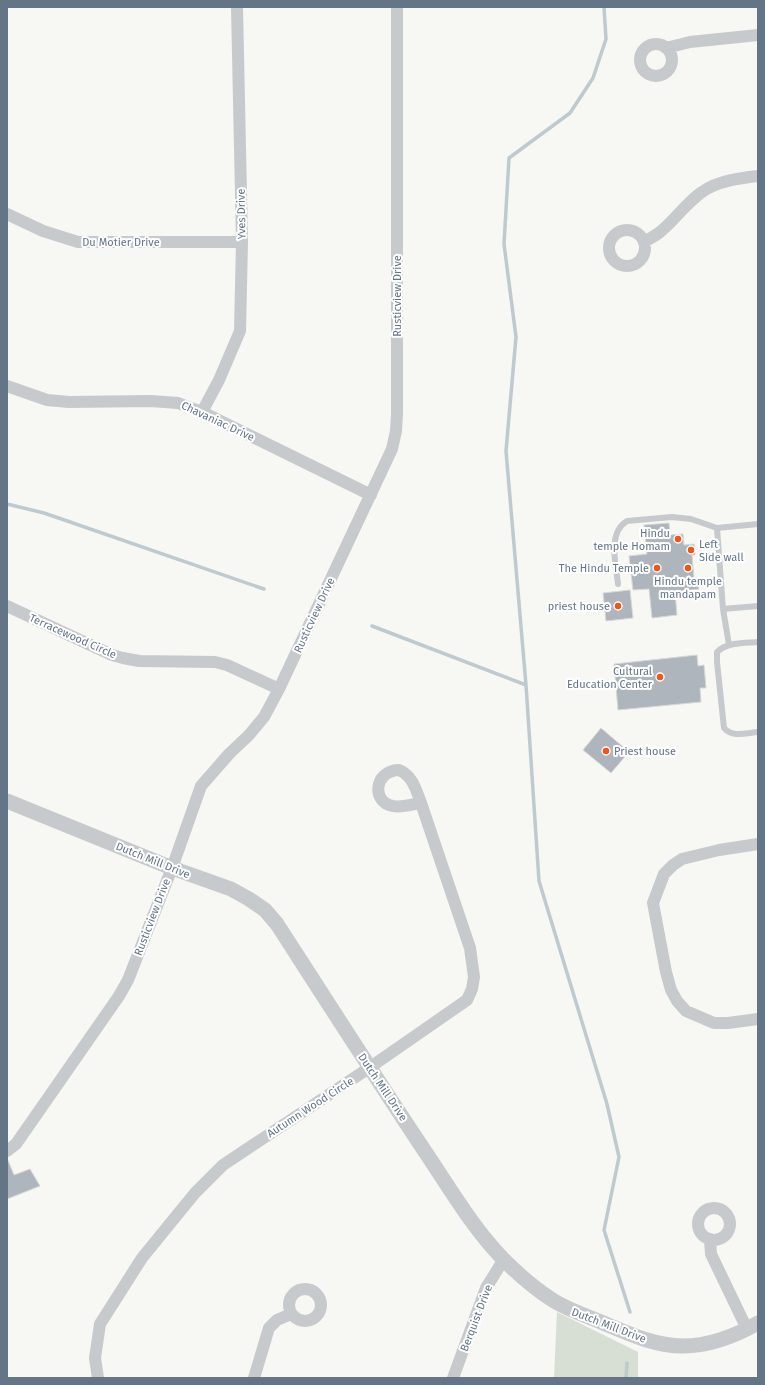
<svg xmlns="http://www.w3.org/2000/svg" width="765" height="1385" font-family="'Fira Sans',sans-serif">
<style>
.green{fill:#d7dfd4}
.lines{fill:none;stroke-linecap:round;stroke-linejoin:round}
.stream{stroke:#bfcacf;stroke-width:3.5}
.building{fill:#aeb5bc;stroke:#d8d8d6}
.service{stroke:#c6cacd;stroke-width:6}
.minor{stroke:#c6cacd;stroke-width:12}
.tertiary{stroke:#c6cacd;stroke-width:15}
.poi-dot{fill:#f0561a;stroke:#fff;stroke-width:1.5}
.labels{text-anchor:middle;stroke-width:4;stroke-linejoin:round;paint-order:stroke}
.street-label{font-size:11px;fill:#647587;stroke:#fff}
.poi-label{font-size:11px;fill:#647587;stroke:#fff;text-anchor:end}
</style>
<rect width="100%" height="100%" fill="#f7f7f3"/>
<path class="green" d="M557,1312L638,1352V1378H554Z"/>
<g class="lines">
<path class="stream" d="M604,7L606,39L593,78L570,113L509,158L504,244L516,337L506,451L526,685L539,881L607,1104L619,1157L604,1230L630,1312
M7,504L44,513L264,589
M372,626L526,685
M626,1378L627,1363"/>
</g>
<path class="building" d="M669,523L670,535L683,534L684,545L694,544L695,555H692L694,578H698L699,589L675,592L677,615L652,618L649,589L633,590L629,556L647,554L644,525Z
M630,590L633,618L606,621L603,593Z
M697,655L698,666L704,665L706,688H700L701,702L618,710L614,664Z
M601,728L629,752L611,773L583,750Z
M7,1158L14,1175L30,1169L40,1186L7,1199Z"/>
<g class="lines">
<path class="service" d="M758,524L717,528L723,609L758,606
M618,584C616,565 607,533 627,521L672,517L691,519L717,528
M723,609L729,645
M758,642C745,643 727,642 717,652V662L724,728C733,738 746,733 758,732"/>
<path class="minor" d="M640 60a16 16 0 1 1 32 0a16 16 0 1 1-32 0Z
M666,48L690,42L758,35
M7,214L43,231L78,242H242
M609 248a18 18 0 1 1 36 0a18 18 0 1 1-36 0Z
M644,242C649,239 655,236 660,232C675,220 686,203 702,192C717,181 740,178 758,176
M7,386L47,400L69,402L151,401L178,403L202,412L371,495
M202,412L219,380L240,331L242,242L237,7
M7,606L112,655L123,658L139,661L215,662L227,665L279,689
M399,770C413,776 416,790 421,803C413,804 402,808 393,806C372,803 373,771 399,770Z
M758,844L719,850L682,859L673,865L664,874L653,903L666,972L671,990L677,1001L686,1011L714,1023H728L758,1019
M7,1151L16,1144L119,996L128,980L172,868L201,786L229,754L249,735L264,717L279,689L392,449L396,431L397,414V7
M698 1224a16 16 0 1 1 32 0a16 16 0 1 1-32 0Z
M710,1239L711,1254L747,1329
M289 1305a16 16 0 1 1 32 0a16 16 0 1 1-32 0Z
M98,1378L95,1358L100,1324L142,1258L195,1193L223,1165L369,1068L467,1000L472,989L474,977L470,948L421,803
M254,1378L269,1328L277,1320L291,1314
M453,1378L486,1288L504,1259"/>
<path class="tertiary" d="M7,801L172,868L231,889L249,899L265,910L277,924C326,1000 374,1075 424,1150C449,1187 472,1227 503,1259C517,1273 534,1288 551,1299C566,1309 584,1315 601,1322C627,1333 654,1346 683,1346C710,1346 735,1336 758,1323"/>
</g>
<g class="poi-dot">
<circle cx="678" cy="539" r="4"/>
<circle cx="691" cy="550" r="4"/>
<circle cx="657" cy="568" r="4"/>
<circle cx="688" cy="568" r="4"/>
<circle cx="618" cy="606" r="4"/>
<circle cx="660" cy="677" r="4"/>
<circle cx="606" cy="751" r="4"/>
</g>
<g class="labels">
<g class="street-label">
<text transform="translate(241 214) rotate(-91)" y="4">Yves Drive</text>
<text x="121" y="246">Du Motier Drive</text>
<text transform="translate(397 296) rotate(-90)" y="4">Rusticview Drive</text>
<text transform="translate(218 421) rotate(25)" y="4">Chavaniac Drive</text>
<text transform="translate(314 615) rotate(-65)" y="4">Rusticview Drive</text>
<text transform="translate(73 636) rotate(24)" y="4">Terracewood Circle</text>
<text transform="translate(153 860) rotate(22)" y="4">Dutch Mill Drive</text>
<text transform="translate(152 917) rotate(-69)" y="4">Rusticview Drive</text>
<text transform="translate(383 1087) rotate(56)" y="4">Dutch Mill Drive</text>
<text transform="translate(310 1107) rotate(-33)" y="4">Autumn Wood Circle</text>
<text transform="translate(476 1318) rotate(-69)" y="4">Berquist Drive</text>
<text transform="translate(609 1325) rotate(21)" y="4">Dutch Mill Drive</text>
</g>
<g class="poi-label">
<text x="670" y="537">Hindu<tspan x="670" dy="13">temple Homam</tspan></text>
<text x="699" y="548" text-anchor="start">Left<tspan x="699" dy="13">Side wall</tspan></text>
<text x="649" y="572">The Hindu Temple</text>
<text x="688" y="585" text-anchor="middle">Hindu temple<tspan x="688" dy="13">mandapam</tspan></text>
<text x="610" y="610">priest house</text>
<text x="652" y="675">Cultural<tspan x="652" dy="13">Education Center</tspan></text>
<text x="614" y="755" text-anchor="start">Priest house</text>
</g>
</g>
<rect width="765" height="1385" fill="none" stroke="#647587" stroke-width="16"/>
</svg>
